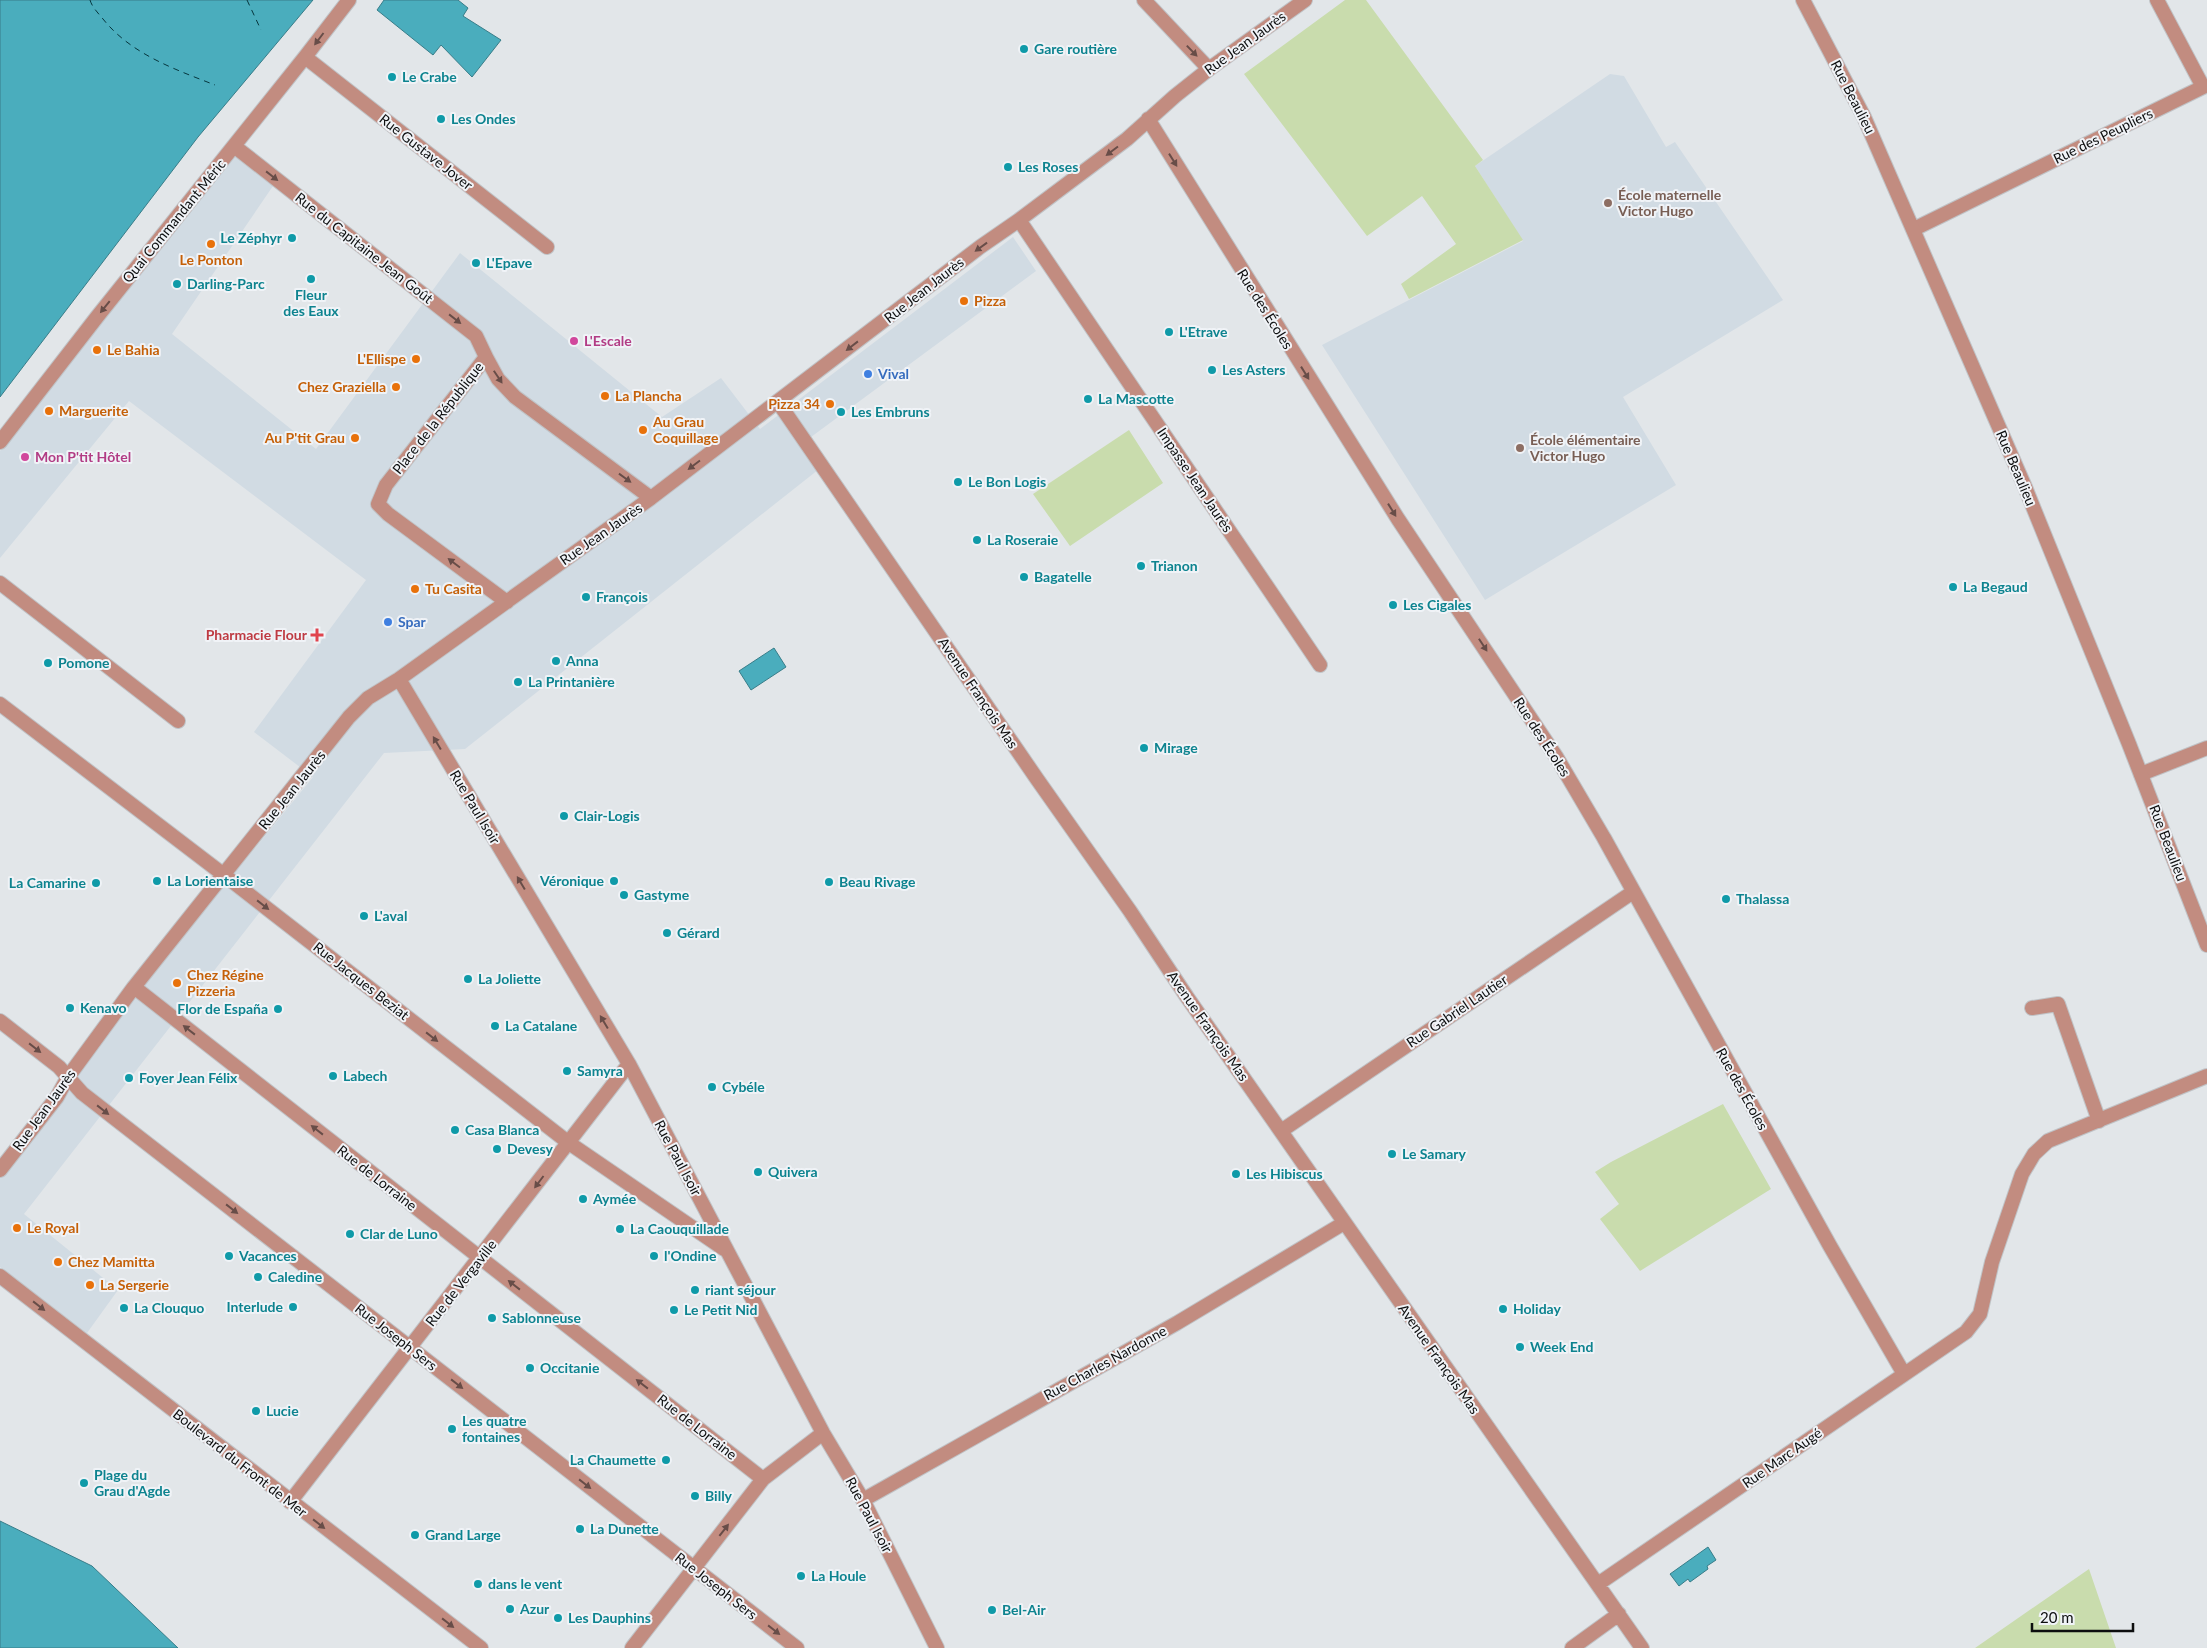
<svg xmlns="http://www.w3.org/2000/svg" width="2207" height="1648" font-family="Lato,sans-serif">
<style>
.built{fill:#d1dbe3}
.green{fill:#c9dcad}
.water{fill:#4aadbd;stroke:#387d89}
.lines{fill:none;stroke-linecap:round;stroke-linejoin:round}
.ferry{stroke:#06363d;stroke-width:1;stroke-dasharray:6 5;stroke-linecap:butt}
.minor-casing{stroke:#c0c3c6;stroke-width:16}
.tertiary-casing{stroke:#c0c3c6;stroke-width:16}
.minor{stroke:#c28c80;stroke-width:14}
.tertiary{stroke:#c28c80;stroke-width:14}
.oneway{fill:#684d48}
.culture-dot{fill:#0f9aa8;stroke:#f0f3f7;stroke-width:2}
.education-dot{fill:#8d6e63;stroke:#f0f3f7;stroke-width:2}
.food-dot{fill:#e8710a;stroke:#f0f3f7;stroke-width:2}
.hotel-dot{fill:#d1479c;stroke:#f0f3f7;stroke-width:2}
.shop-dot{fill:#3f7fe0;stroke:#f0f3f7;stroke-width:2}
.health-dot{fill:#e0444e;stroke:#f0f3f7;stroke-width:2}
.labels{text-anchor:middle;stroke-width:4;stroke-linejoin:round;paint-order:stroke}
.street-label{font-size:14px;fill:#0d0e0f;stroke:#f0f3f7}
.culture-label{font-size:14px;font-weight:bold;fill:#0d838f;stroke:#f0f3f7;text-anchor:start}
.education-label{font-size:14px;font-weight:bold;fill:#785e54;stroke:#f0f3f7;text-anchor:start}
.food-label{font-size:14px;font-weight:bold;fill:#c56008;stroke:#f0f3f7;text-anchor:start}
.hotel-label{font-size:14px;font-weight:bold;fill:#b23c85;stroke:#f0f3f7;text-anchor:start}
.shop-label{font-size:14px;font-weight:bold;fill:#366cbe;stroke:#f0f3f7;text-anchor:start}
.health-label{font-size:14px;font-weight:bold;fill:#be3a42;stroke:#f0f3f7;text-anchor:end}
</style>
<rect width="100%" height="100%" fill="#e2e6e9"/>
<path class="built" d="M1610,74L1624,76L1666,147L1675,142L1783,300L1623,397L1676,485L1485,600L1322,345L1523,241L1475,166Z
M234,146L273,186L172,334L316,449L460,253L662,417L721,378L760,429L1013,237L1036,271L811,437L828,462L465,749L384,753L24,1214L118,1290L87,1333L0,1267V1162L313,777L254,732L366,580L129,401L0,558V451L70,364Z"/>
<path class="green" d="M1345,0H1366L1483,160L1475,166L1523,240L1409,299L1401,284L1456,244L1422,196L1367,236L1244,74Z
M1129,430L1163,483L1070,546L1033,494Z
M1723,1104L1771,1189L1640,1271L1600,1219L1619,1204L1595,1172L1611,1162Z
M2089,1569L2116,1648H1975Z"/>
<path class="water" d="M0,0H313L198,137L0,397Z
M384,0H458L468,8L463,16L501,40L472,77L441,45L433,55L377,10Z
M774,648L786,667L751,690L739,671Z
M0,1521L92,1566L178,1648H0Z
M1708,1547L1716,1560L1707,1566L1708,1569L1690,1582L1688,1579L1679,1586L1670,1574Z"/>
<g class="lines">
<path class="ferry" d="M90,0C92,7 98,13 103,19C131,54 174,69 215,85
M247,0L261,30"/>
<g class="minor-casing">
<path id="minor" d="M305,57L547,247
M1148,119L1398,519L1557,758L1604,838L1830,1246L1904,1374
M234,146L476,336L486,357
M1019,220L1320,665
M1914,229L2203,87L2157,0
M778,402L1037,779L1130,911L1187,997L1642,1648
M0,442L97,317L305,57L349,0
M0,583L178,721
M507,602L388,514L378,504L386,485L486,357L498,379L515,397L651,498
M399,679L629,1064L823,1433L863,1500L937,1648
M0,704L224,875L569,1143L724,1249
M2141,774L2207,748
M134,987L763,1479
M2032,1008L2058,1004L2099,1121
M0,1021L59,1067L82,1093L797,1648
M1281,1131L1633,892
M0,1170L57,1097L68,1077L134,987L349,717L368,698L399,679L651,498L980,247L1019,220L1127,139L1175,96L1209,69L1305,0
M0,1276L481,1648
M863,1500L1177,1323L1344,1223
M290,1502L629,1064
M1598,1584L1966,1332L1980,1314L1992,1262L2022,1174L2034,1154L2048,1141L2207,1076
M632,1648L763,1479L823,1433
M1572,1648L1619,1614"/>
</g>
<g class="tertiary-casing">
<path id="tertiary" d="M1144,0L1209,69
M1803,0L1864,117L2025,487L2129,744L2207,945"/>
</g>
<use href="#minor" class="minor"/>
<use href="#tertiary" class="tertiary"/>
</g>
<defs><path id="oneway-solid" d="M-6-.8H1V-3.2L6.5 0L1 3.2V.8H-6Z" transform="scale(1.25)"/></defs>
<g class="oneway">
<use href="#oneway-solid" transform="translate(319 39) rotate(127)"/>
<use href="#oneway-solid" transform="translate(1192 51) rotate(46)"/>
<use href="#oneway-solid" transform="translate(1112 151) rotate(143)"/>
<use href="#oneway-solid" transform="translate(1173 160) rotate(58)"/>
<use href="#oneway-solid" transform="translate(272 176) rotate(38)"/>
<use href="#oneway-solid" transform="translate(981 247) rotate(144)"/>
<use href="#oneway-solid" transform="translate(105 307) rotate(129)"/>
<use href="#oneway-solid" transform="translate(455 319) rotate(38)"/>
<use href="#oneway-solid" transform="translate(852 346) rotate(142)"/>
<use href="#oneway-solid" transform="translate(1305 373) rotate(58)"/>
<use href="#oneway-solid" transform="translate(498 377) rotate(56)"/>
<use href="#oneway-solid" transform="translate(694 465) rotate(143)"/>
<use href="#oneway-solid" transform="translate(625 478) rotate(36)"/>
<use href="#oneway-solid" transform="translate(1392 510) rotate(58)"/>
<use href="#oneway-solid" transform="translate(454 563) rotate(-143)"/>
<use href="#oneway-solid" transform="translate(1483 645) rotate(57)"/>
<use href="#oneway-solid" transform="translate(437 743) rotate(-121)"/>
<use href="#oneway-solid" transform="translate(521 883) rotate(-121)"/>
<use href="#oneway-solid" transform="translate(263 905) rotate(38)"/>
<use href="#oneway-solid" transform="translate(604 1022) rotate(-121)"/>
<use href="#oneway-solid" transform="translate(189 1030) rotate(-142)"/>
<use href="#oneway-solid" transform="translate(432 1037) rotate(38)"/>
<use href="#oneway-solid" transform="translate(35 1048) rotate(38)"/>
<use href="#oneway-solid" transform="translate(103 1110) rotate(38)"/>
<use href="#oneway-solid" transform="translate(317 1130) rotate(-142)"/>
<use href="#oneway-solid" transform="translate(539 1182) rotate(127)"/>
<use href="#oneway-solid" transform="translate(232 1209) rotate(38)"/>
<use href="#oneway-solid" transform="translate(514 1285) rotate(-142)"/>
<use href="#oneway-solid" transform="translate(39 1306) rotate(38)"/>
<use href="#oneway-solid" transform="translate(457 1384) rotate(38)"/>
<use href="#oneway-solid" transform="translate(642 1384) rotate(-142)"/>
<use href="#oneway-solid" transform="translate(585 1484) rotate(38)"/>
<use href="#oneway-solid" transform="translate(319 1524) rotate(38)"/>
<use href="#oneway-solid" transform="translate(724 1530) rotate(-52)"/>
<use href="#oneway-solid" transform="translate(448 1623) rotate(38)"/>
<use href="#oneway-solid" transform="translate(774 1630) rotate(38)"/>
</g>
<g class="culture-dot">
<circle cx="1024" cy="49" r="5"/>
<circle cx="392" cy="77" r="5"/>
<circle cx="441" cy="119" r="5"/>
<circle cx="1008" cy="167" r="5"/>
<circle cx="292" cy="238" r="5"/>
<circle cx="476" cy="263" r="5"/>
<circle cx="311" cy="279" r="5"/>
<circle cx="177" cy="284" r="5"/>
<circle cx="1169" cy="332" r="5"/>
<circle cx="1212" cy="370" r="5"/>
<circle cx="1088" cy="399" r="5"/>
<circle cx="841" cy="412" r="5"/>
<circle cx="958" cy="482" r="5"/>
<circle cx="977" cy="540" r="5"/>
<circle cx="1141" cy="566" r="5"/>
<circle cx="1024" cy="577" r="5"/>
<circle cx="1953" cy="587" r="5"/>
<circle cx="586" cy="597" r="5"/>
<circle cx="1393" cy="605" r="5"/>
<circle cx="556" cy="661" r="5"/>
<circle cx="48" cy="663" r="5"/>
<circle cx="518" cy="682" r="5"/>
<circle cx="1144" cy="748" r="5"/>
<circle cx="564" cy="816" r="5"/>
<circle cx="157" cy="881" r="5"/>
<circle cx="614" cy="881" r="5"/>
<circle cx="829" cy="882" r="5"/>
<circle cx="96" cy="883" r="5"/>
<circle cx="624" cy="895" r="5"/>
<circle cx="1726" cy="899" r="5"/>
<circle cx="364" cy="916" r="5"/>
<circle cx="667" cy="933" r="5"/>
<circle cx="468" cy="979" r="5"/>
<circle cx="70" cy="1008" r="5"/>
<circle cx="278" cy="1009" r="5"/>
<circle cx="495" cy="1026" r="5"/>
<circle cx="567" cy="1071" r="5"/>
<circle cx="333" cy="1076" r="5"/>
<circle cx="129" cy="1078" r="5"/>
<circle cx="712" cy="1087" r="5"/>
<circle cx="455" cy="1130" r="5"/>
<circle cx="497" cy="1149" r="5"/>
<circle cx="1392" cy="1154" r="5"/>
<circle cx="758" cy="1172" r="5"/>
<circle cx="1236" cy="1174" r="5"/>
<circle cx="583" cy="1199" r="5"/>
<circle cx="620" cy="1229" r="5"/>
<circle cx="350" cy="1234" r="5"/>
<circle cx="229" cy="1256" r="5"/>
<circle cx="654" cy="1256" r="5"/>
<circle cx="258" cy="1277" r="5"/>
<circle cx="695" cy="1290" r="5"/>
<circle cx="293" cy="1307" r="5"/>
<circle cx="124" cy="1308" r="5"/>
<circle cx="1503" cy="1309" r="5"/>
<circle cx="674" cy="1310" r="5"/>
<circle cx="492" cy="1318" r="5"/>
<circle cx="1520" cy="1347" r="5"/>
<circle cx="530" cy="1368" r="5"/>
<circle cx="256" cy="1411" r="5"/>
<circle cx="452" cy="1429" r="5"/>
<circle cx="666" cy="1460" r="5"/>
<circle cx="84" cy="1483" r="5"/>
<circle cx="695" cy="1496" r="5"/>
<circle cx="580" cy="1529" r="5"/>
<circle cx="415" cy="1535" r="5"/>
<circle cx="801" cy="1576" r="5"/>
<circle cx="478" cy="1584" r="5"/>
<circle cx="510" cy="1609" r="5"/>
<circle cx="992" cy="1610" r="5"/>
<circle cx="558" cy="1618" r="5"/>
</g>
<g class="education-dot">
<circle cx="1608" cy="203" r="5"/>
<circle cx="1520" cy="448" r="5"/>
</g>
<g class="food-dot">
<circle cx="211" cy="244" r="5"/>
<circle cx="964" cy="301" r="5"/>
<circle cx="97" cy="350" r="5"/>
<circle cx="416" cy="359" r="5"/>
<circle cx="396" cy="387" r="5"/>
<circle cx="605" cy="396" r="5"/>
<circle cx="830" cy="404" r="5"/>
<circle cx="49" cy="411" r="5"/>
<circle cx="643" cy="430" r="5"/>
<circle cx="355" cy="438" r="5"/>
<circle cx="415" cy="589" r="5"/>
<circle cx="177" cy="983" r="5"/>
<circle cx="17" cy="1228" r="5"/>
<circle cx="58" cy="1262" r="5"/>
<circle cx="90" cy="1285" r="5"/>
</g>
<g class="hotel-dot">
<circle cx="574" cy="341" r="5"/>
<circle cx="25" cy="457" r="5"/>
</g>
<g class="shop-dot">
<circle cx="868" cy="374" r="5"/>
<circle cx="388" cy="622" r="5"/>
</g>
<path class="health-dot" d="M314.5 627.5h5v5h5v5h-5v5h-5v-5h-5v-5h5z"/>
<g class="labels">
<g class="street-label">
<text transform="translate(1245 43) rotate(-36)" y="5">Rue Jean Jaurès</text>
<text transform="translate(1853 97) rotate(63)" y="5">Rue Beaulieu</text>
<text transform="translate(2103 136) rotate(-26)" y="5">Rue des Peupliers</text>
<text transform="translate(426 152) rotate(38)" y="5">Rue Gustave Jover</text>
<text transform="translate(174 221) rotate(-51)" y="5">Quai Commandant Méric</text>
<text transform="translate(364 248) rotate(38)" y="5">Rue du Capitaine Jean Goût</text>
<text transform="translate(924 290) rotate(-38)" y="5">Rue Jean Jaurès</text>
<text transform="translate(1265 309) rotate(58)" y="5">Rue des Écoles</text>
<text transform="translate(438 418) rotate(-52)" y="5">Place de la République</text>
<text transform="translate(2016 468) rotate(67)" y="5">Rue Beaulieu</text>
<text transform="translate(1195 480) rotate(56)" y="5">Impasse Jean Jaurès</text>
<text transform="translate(601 534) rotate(-35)" y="5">Rue Jean Jaurès</text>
<text transform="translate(978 693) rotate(56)" y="5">Avenue François Mas</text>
<text transform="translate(1542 737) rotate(57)" y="5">Rue des Écoles</text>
<text transform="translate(292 790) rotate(-51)" y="5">Rue Jean Jaurès</text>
<text transform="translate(475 807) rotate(59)" y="5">Rue Paul Isoir</text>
<text transform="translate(2168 843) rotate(69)" y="5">Rue Beaulieu</text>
<text transform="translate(361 981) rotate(38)" y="5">Rue Jacques Beziat</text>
<text transform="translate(1457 1011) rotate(-34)" y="5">Rue Gabriel Lautier</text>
<text transform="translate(1208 1026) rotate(55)" y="5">Avenue François Mas</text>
<text transform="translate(1742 1089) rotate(61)" y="5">Rue des Écoles</text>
<text transform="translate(44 1110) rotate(-54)" y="5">Rue Jean Jaurès</text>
<text transform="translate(678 1158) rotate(62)" y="5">Rue Paul Isoir</text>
<text transform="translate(377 1178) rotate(38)" y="5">Rue de Lorraine</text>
<text transform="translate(461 1283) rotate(-52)" y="5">Rue de Vergaville</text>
<text transform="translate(396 1337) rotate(38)" y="5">Rue Joseph Sers</text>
<text transform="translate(1439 1359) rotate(55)" y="5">Avenue François Mas</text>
<text transform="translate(1105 1363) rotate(-29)" y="5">Rue Charles Nardonne</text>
<text transform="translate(697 1427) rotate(38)" y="5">Rue de Lorraine</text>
<text transform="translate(1782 1458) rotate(-35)" y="5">Rue Marc Augé</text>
<text transform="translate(240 1463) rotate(38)" y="5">Boulevard du Front de Mer</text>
<text transform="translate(869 1515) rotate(62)" y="5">Rue Paul Isoir</text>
<text transform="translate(716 1586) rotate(38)" y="5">Rue Joseph Sers</text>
</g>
<g class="culture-label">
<text x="1034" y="54">Gare routière</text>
<text x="402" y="82">Le Crabe</text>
<text x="451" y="124">Les Ondes</text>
<text x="1018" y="172">Les Roses</text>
<text x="282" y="243" text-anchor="end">Le Zéphyr</text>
<text x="486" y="268">L'Epave</text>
<text x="187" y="289">Darling-Parc</text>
<text x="311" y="300" text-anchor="middle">Fleur<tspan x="311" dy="16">des Eaux</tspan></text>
<text x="1179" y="337">L'Etrave</text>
<text x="1222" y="375">Les Asters</text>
<text x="1098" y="404">La Mascotte</text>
<text x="851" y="417">Les Embruns</text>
<text x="968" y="487">Le Bon Logis</text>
<text x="987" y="545">La Roseraie</text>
<text x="1151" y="571">Trianon</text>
<text x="1034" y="582">Bagatelle</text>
<text x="1963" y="592">La Begaud</text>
<text x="596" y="602">François</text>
<text x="1403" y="610">Les Cigales</text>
<text x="566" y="666">Anna</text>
<text x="58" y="668">Pomone</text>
<text x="528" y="687">La Printanière</text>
<text x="1154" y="753">Mirage</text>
<text x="574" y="821">Clair-Logis</text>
<text x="167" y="886">La Lorientaise</text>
<text x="604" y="886" text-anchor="end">Véronique</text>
<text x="839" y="887">Beau Rivage</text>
<text x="86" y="888" text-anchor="end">La Camarine</text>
<text x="634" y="900">Gastyme</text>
<text x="1736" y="904">Thalassa</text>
<text x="374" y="921">L'aval</text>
<text x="677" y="938">Gérard</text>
<text x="478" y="984">La Joliette</text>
<text x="80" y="1013">Kenavo</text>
<text x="268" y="1014" text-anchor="end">Flor de España</text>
<text x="505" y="1031">La Catalane</text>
<text x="577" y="1076">Samyra</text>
<text x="343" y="1081">Labech</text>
<text x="139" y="1083">Foyer Jean Félix</text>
<text x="722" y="1092">Cybéle</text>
<text x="465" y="1135">Casa Blanca</text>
<text x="507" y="1154">Devesy</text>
<text x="1402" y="1159">Le Samary</text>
<text x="768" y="1177">Quivera</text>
<text x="1246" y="1179">Les Hibiscus</text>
<text x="593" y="1204">Aymée</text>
<text x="630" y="1234">La Caouquillade</text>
<text x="360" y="1239">Clar de Luno</text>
<text x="239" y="1261">Vacances</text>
<text x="664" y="1261">l'Ondine</text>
<text x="268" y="1282">Caledine</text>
<text x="705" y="1295">riant séjour</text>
<text x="283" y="1312" text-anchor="end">Interlude</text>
<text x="134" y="1313">La Clouquo</text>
<text x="1513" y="1314">Holiday</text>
<text x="684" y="1315">Le Petit Nid</text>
<text x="502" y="1323">Sablonneuse</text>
<text x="1530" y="1352">Week End</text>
<text x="540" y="1373">Occitanie</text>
<text x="266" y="1416">Lucie</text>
<text x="462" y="1426">Les quatre<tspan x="462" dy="16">fontaines</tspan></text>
<text x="656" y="1465" text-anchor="end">La Chaumette</text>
<text x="94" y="1480">Plage du<tspan x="94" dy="16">Grau d'Agde</tspan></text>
<text x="705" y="1501">Billy</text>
<text x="590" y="1534">La Dunette</text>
<text x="425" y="1540">Grand Large</text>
<text x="811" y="1581">La Houle</text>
<text x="488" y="1589">dans le vent</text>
<text x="520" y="1614">Azur</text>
<text x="1002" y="1615">Bel-Air</text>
<text x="568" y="1623">Les Dauphins</text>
</g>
<g class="education-label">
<text x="1618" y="200">École maternelle<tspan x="1618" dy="16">Victor Hugo</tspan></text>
<text x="1530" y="445">École élémentaire<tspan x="1530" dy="16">Victor Hugo</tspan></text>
</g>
<g class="food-label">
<text x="211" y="265" text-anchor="middle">Le Ponton</text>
<text x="974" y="306">Pizza</text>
<text x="107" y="355">Le Bahia</text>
<text x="406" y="364" text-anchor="end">L'Ellispe</text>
<text x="386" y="392" text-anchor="end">Chez Graziella</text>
<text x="615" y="401">La Plancha</text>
<text x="820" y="409" text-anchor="end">Pizza 34</text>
<text x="59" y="416">Marguerite</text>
<text x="653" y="427">Au Grau<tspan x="653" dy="16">Coquillage</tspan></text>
<text x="345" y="443" text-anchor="end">Au P'tit Grau</text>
<text x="425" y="594">Tu Casita</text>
<text x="187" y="980">Chez Régine<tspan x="187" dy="16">Pizzeria</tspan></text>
<text x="27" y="1233">Le Royal</text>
<text x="68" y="1267">Chez Mamitta</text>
<text x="100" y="1290">La Sergerie</text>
</g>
<g class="hotel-label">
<text x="584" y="346">L'Escale</text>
<text x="35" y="462">Mon P'tit Hôtel</text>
</g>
<g class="shop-label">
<text x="878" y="379">Vival</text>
<text x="398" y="627">Spar</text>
</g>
<g class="health-label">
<text x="307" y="640">Pharmacie Flour</text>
</g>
</g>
<path d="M2032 1623v8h101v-8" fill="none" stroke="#0d0e0f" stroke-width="2.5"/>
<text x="2040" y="1623" font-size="15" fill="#0d0e0f" stroke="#f0f3f7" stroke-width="4" paint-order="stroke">20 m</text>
</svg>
